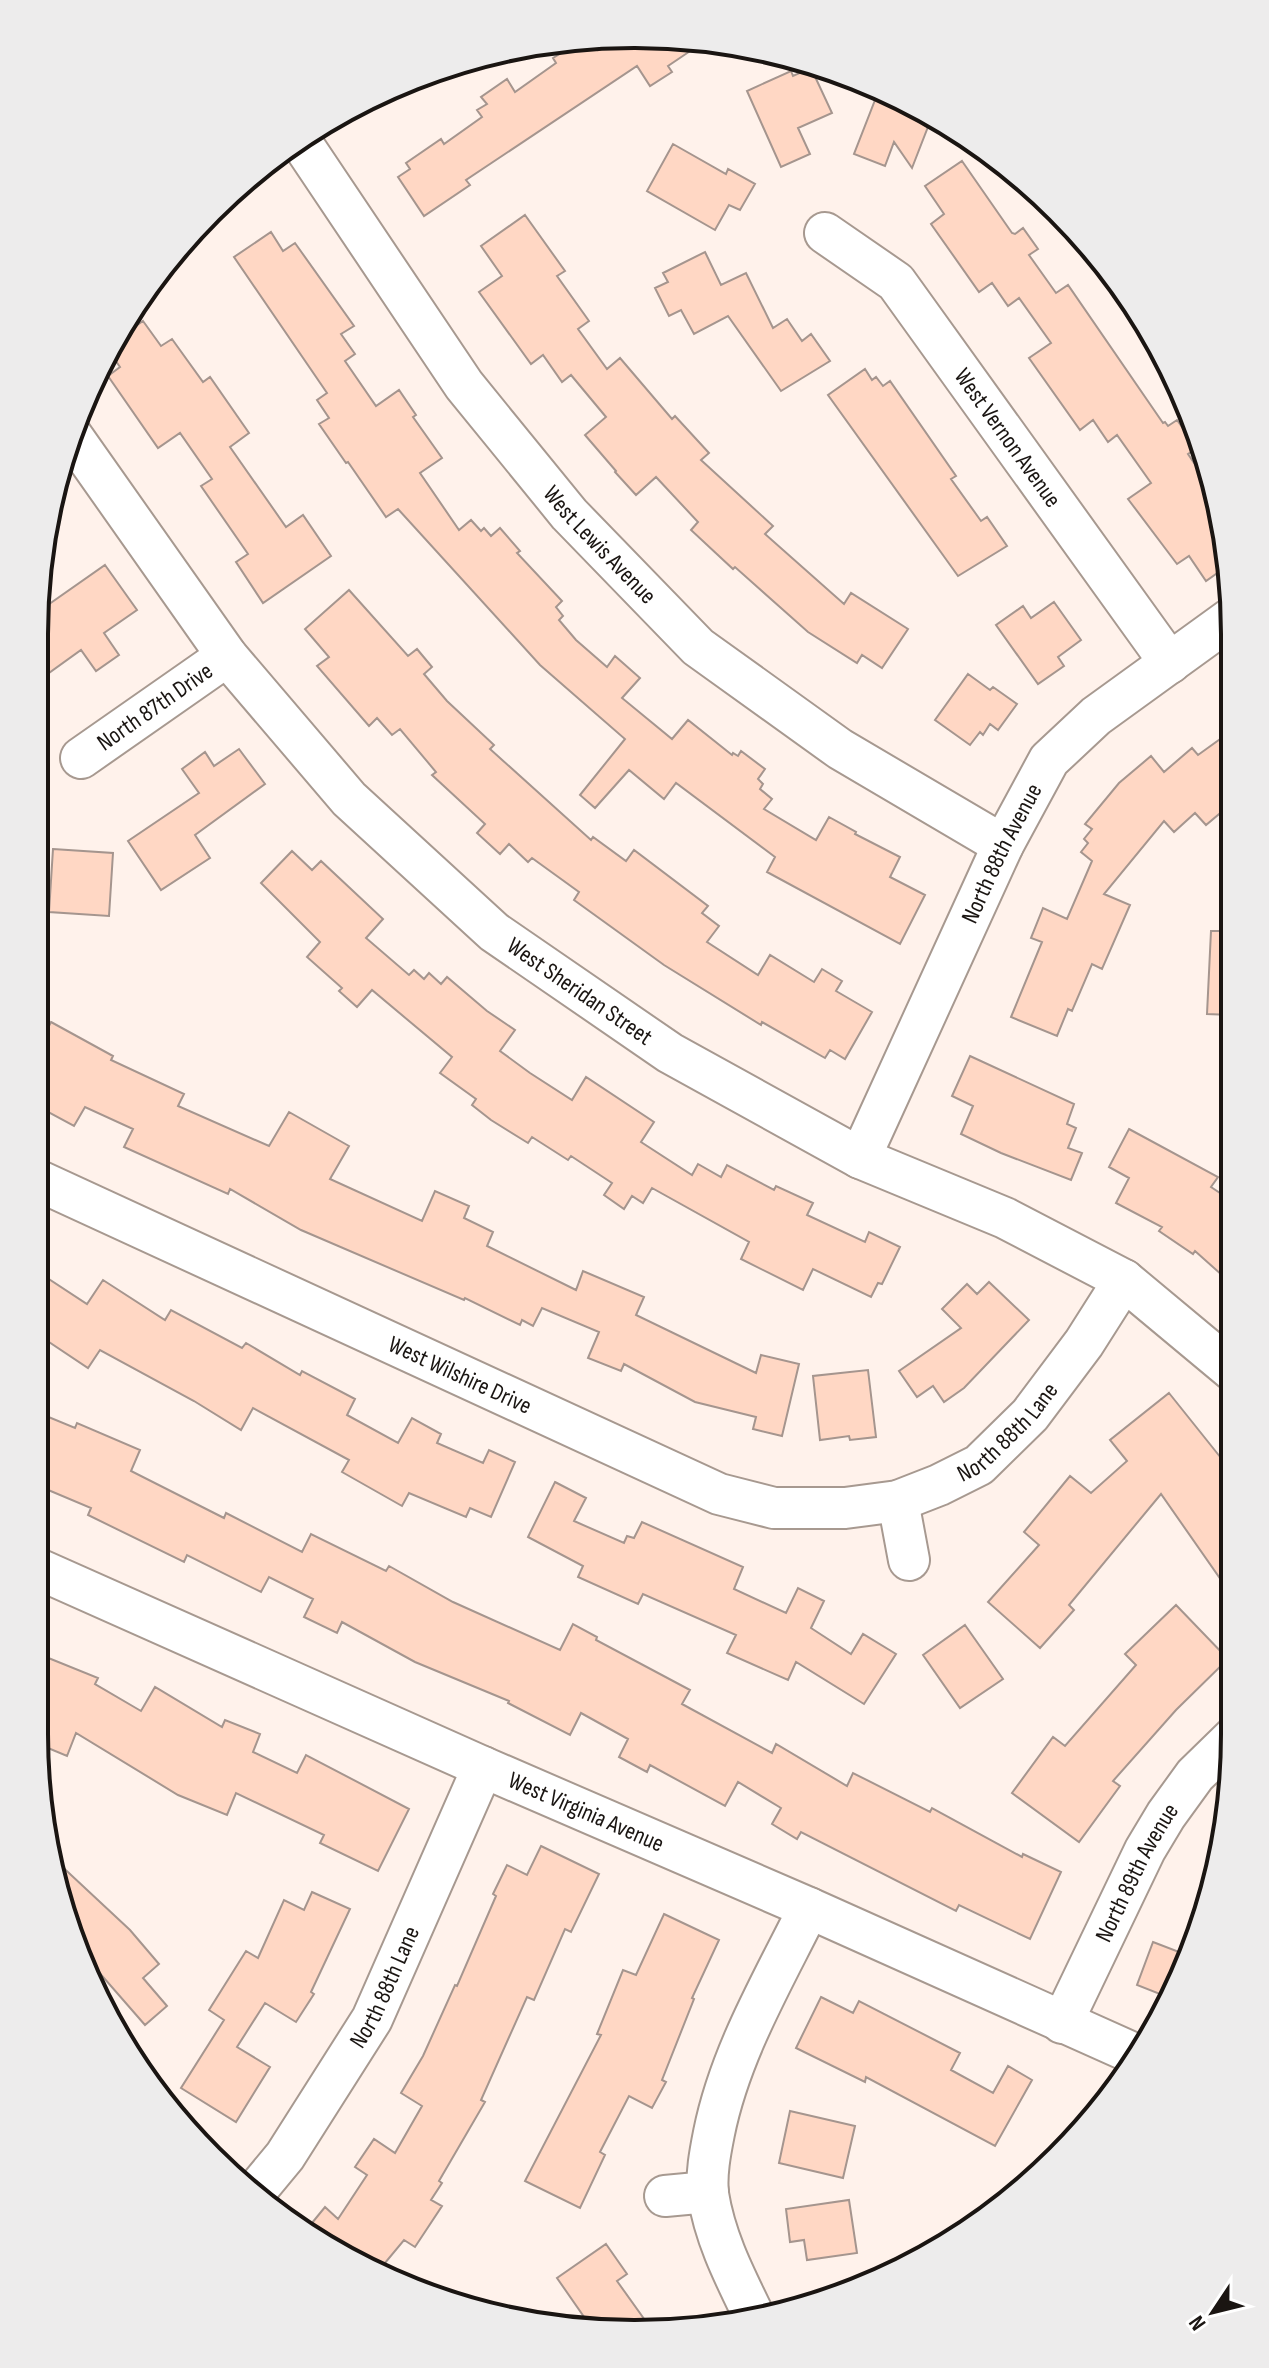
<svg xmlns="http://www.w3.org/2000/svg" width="1269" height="2368" font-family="'Sofia Sans Condensed',sans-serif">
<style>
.building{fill:#ffd7c4;stroke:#a5958e;stroke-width:2}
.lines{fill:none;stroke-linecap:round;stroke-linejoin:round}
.minor-casing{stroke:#a79990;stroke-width:44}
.minor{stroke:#fff;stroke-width:40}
.labels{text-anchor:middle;stroke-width:8;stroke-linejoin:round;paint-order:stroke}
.street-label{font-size:24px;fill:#1a1512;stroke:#fff}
.rim{fill:none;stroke:#1a1512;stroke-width:4}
</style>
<rect width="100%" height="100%" fill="#fff2eb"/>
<path class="building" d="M589,36L598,50L618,36L708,39L668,66L672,72L650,86L637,66L466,180L470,185L424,216L398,177L410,169L406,163L441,139L444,144L482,117L477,110L487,104L481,97L507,79L515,92L556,63L553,58L563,52L557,42Z
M811,68L832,113L798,128L810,154L781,167L747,91L791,71L793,76Z
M882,91L907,102L905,109L931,119L912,168L894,142L885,166L854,154L877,95L880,96Z
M673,144L726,174L728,169L755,184L740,210L729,205L715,230L647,191Z
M962,161L1012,233L1015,234L1023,228L1038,249L1029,255L1056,293L1068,285L1163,423L1165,422L1168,426L1177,420L1197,448L1188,454L1215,494L1230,557V564L1206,581L1189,556L1177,564L1128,499L1151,483L1117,435L1108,442L1093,420L1080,430L1029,358L1051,343L1019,298L1008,306L992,283L979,292L931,224L944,214L925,186Z
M525,215L565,271L557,276L589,321L578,329L607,369L620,358L672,419L675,416L709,453L701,460L773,526L765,534L844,604L851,593L908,629L882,668L862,655L857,663L808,632L735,567L733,569L691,530L698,522L656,477L636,495L615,472L616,471L585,435L606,417L571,375L562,382L543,355L531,364L479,292L502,276L481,246Z
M271,232L283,251L295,243L354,326L341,334L355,354L345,361L376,406L399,390L416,415L413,417L442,458L420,473L459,530L471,520L481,531L484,528L491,536L500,528L520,551L517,553L562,601L556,607L563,616L559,620L576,640L607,667L615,656L640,678L622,698L672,739L688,720L732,755L733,753L738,756L741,751L765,769L758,779L763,784L760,789L772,799L764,809L816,840L829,817L856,832L855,834L900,857L890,877L925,895L900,944L767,872L775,857L676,783L664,799L629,770L595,808L580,795L625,739L540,665L398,509L386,517L348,462L346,463L319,424L329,418L317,400L327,393L234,257Z
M705,252L721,285L746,273L773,328L787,319L802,341L811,334L830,361L781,391L728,316L694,334L681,310L669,316L655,288L668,282L663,273Z
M143,321L161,346L172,339L203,382L210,377L249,433L230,447L286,527L303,515L331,556L263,603L236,562L248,554L201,486L212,479L180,433L158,448L108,376L120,367L108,350L110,344Z
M865,369L872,380L876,377L883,386L890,381L956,476L951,479L981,521L987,517L1007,546L958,576L828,395Z
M105,565L137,610L104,633L119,655L96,671L81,650L35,683V614Z
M349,590L408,656L417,649L432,667L424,674L447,701L494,745L490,749L591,840L593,837L626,861L634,850L708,906L702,913L719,926L707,942L758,975L770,955L814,982L822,969L842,981L836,991L872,1012L845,1059L830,1050L825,1058L762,1022L761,1025L664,965L574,900L579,892L532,858L528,862L509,844L500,854L477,833L485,824L432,775L436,772L400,729L392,735L377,718L369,726L317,666L329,657L305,629Z
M1054,602L1081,640L1058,657L1064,666L1038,684L996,625L1023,606L1031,618Z
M968,674L990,690L993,687L1017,704L998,730L990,724L983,735L980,732L970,745L935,720Z
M1230,732L1231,804L1206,825L1195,813L1174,832L1164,821L1104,894L1130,905L1102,969L1092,964L1072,1011L1068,1009L1057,1036L1011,1017L1042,942L1031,938L1043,908L1067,919L1092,861L1081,852L1088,843L1084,839L1092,829L1085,824L1119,783L1151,756L1164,772L1192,748L1198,755Z
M239,749L265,784L195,835L210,858L161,890L128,841L199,793L182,769L205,752L214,766Z
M53,849L113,853L109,916L49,912Z
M292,851L312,870L321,861L383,919L366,938L409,975L414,970L424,979L429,973L441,984L447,977L487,1011L515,1030L500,1051L530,1073L572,1100L586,1077L654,1122L641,1142L692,1175L698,1164L721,1177L727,1165L774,1190L776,1186L813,1203L807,1215L865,1242L869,1232L900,1247L882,1284L878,1283L871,1297L813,1269L803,1290L741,1259L749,1242L652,1188L643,1203L632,1196L624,1209L604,1195L612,1183L571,1156L568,1160L532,1137L528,1143L491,1120L472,1105L476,1099L440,1073L452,1057L372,990L357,1007L339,991L342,988L307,957L320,942L261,883Z
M1211,931H1231V1015L1207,1014Z
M51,1022L113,1056L111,1060L184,1094L178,1106L269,1146L289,1112L349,1146L330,1179L422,1221L435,1191L469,1206L464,1218L493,1232L487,1246L576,1290L583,1271L644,1297L636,1315L756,1373L761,1355L799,1364L782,1436L753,1429L756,1417L695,1402L624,1364L621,1371L588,1358L599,1332L542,1308L533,1326L522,1320L520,1325L465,1298L464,1300L301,1230L230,1189L228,1194L124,1147L133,1129L85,1107L74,1126L35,1105V1053Z
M970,1056L1074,1104L1067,1124L1076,1128L1068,1148L1082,1153L1071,1180L1001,1153L961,1134L973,1106L952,1096Z
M1129,1129L1218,1177L1211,1187L1232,1201V1284L1195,1251L1193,1254L1159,1231L1162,1227L1116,1203L1129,1178L1109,1167Z
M35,1270L87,1304L103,1280L165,1320L171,1310L242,1348L246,1343L300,1375L302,1371L355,1399L347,1415L398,1443L412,1418L441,1434L437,1443L483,1463L489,1450L515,1462L491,1517L470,1508L466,1517L409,1493L402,1506L342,1472L349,1460L253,1408L241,1430L194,1401L100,1350L88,1368L34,1332Z
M989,1282L1029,1320L964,1388L944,1402L933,1386L917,1397L899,1371L961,1328L942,1309L967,1284L977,1294Z
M868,1370L876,1437L850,1440L849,1436L820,1440L813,1376Z
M1169,1393L1233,1473V1597L1161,1494L1069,1605L1074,1610L1040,1648L988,1602L1039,1545L1024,1532L1070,1476L1091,1493L1127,1461L1110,1440Z
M34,1411L75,1428L77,1423L140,1450L131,1471L224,1518L226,1513L302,1552L311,1534L386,1571L389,1566L453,1602L560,1650L573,1624L597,1637L596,1640L690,1690L682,1704L772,1753L776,1744L847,1786L853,1773L930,1812L932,1808L1022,1857L1023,1854L1061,1872L1030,1939L959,1905L956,1911L801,1832L797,1839L772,1824L781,1808L738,1782L725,1806L650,1765L647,1772L619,1757L628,1739L581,1713L570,1735L508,1703L509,1701L415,1662L342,1622L337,1633L304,1617L313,1599L269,1577L261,1592L187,1555L184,1562L88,1515L91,1508L34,1484Z
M555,1482L586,1498L574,1521L624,1543L627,1536L634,1538L642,1522L743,1567L734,1589L786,1613L798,1588L824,1601L811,1628L851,1654L863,1634L896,1654L864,1704L796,1662L788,1680L727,1653L736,1635L643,1594L638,1604L578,1577L583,1566L528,1537Z
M1176,1605L1228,1659L1176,1710L1113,1781L1120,1786L1079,1842L1012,1793L1053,1737L1065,1746L1136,1665L1125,1654Z
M965,1625L1003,1679L960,1708L923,1655Z
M41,1655L98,1678L95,1684L141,1711L155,1687L222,1727L225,1720L260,1734L253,1752L297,1773L306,1755L409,1809L378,1871L320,1843L324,1835L236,1793L227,1815L178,1795L76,1733L67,1756L36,1743L34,1672Z
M541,1846L599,1874L571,1932L565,1929L534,2000L527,1997L481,2100L485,2102L439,2181L442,2183L431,2200L442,2206L415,2247L404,2240L380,2269L303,2234L325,2207L338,2219L367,2175L355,2167L374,2139L395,2153L422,2106L401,2093L423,2056L455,1985L457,1986L496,1896L493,1894L507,1865L527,1875Z
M55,1860L130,1930L159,1964L143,1978L167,2006L145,2025L76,1946L66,1927Z
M312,1892L350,1909L311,1992L314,1994L296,2022L265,2003L237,2047L270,2067L236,2122L181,2088L224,2020L209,2010L246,1951L258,1958L284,1900L304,1910Z
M664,1914L719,1940L692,1998L694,1999L662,2080L666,2082L652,2108L629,2096L600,2152L605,2155L580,2208L525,2181L601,2035L597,2034L623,1970L636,1975Z
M1153,1942L1187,1955L1170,1998L1137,1985Z
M821,1997L853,2013L859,2001L960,2053L951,2070L993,2093L1008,2066L1032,2080L995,2146L866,2077L865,2082L796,2048Z
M790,2111L855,2126L843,2178L779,2163Z
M849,2200L857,2253L807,2260L804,2240L790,2242L786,2209Z
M606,2244L627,2274L617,2281L652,2330L589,2324L557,2278Z"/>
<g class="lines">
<g class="minor-casing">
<g id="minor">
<path id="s1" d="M299,139L464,385L569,514L698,647L840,749L1003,845"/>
<path id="s2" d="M825,233L896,282L1170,663"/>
<path id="s3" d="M72,436L227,656L349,799L494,932L670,1053L860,1158L1005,1218L1124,1280L1232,1370"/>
<path id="s4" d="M81,758L227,656"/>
<path id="s5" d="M860,1158L1003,845L1049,760L1096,716L1230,619"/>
<path id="s6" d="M35,1179L719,1494L774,1508H845L898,1501L939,1485L979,1465L1030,1415L1084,1343L1124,1280"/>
<path d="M898,1501L909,1560"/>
<path id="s7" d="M34,1567L483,1767L809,1908L1137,2055"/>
<path id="s8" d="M1062,2023L1145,1850L1166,1815L1195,1775L1234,1737"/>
<path id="s9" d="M256,2191L285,2156L372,2019L483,1767"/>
<path d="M665,2196L708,2192"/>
<path d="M753,2314C734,2275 715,2238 708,2194C706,2174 710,2153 714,2133C730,2053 773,1981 809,1908"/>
</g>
</g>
<use href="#minor" class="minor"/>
</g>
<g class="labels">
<g class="street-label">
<text dy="8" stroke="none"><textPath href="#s2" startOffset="278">West Vernon Avenue</textPath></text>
<text dy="8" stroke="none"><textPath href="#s1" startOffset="506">West Lewis Avenue</textPath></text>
<text dy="8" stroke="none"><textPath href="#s4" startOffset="90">North 87th Drive</textPath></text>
<text dy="8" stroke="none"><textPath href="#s5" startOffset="336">North 88th Avenue</textPath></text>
<text dy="8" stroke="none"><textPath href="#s3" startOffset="758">West Sheridan Street</textPath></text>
<text dy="8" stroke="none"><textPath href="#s6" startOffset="468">West Wilshire Drive</textPath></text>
<text dy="8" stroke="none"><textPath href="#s6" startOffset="1066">North 88th Lane</textPath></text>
<text dy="8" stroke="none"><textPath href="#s7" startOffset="604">West Virginia Avenue</textPath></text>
<text dy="8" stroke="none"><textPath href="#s8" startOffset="168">North 89th Avenue</textPath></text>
<text dy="8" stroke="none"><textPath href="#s9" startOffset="242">North 88th Lane</textPath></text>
</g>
</g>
<path d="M0 0H1269V2368H0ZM634 48H635A586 586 0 0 1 1221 634V1734A586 586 0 0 1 635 2320H634A586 586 0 0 1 48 1734V634A586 586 0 0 1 634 48Z" fill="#edecec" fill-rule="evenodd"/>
<path class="rim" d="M634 48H635A586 586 0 0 1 1221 634V1734A586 586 0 0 1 635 2320H634A586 586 0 0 1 48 1734V634A586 586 0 0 1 634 48Z"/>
<g transform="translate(1213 2312) rotate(235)" stroke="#ffffff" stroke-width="6" paint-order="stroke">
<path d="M0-6L14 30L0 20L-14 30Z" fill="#1a1512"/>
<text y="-12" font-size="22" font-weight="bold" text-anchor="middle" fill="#1a1512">N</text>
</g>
</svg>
